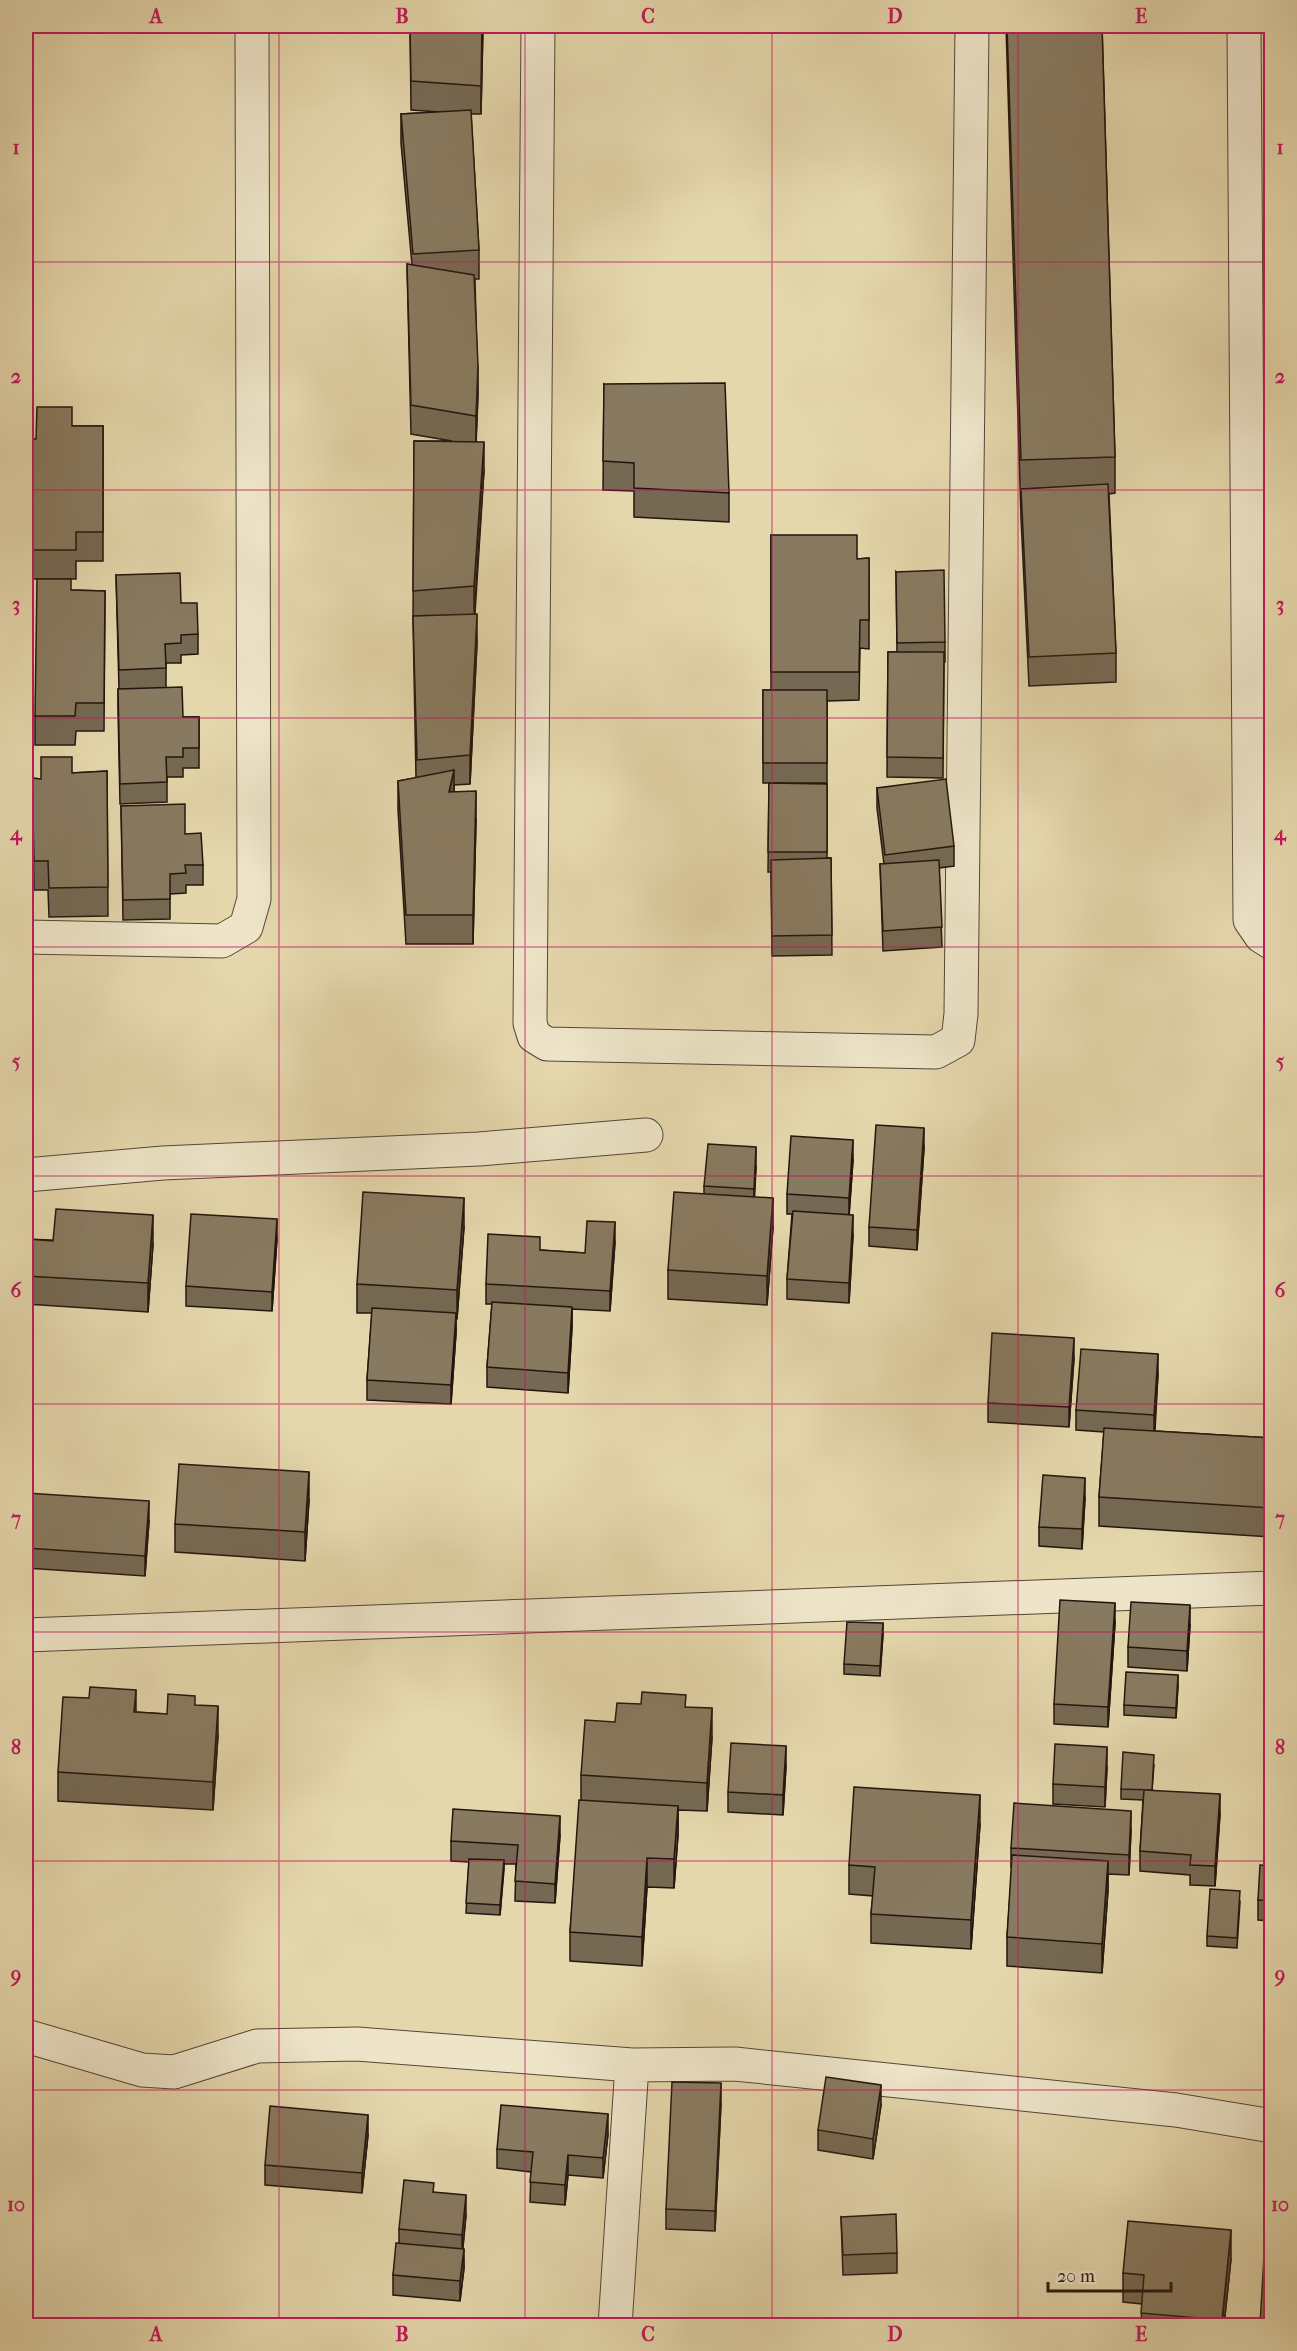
<svg xmlns="http://www.w3.org/2000/svg" width="1297" height="2351" font-family="'IM FELL French Canon',serif">
<style>
.lines{fill:none;stroke-linecap:round;stroke-linejoin:round}
.minor-casing{stroke:#544636;stroke-width:35}
.minor{stroke:#eee5c9;stroke-width:33}
.wall{fill:#756953;stroke:#23160e;stroke-width:1.5}
.shaded-wall{fill:#5f5543;stroke:#23160e;stroke-width:1.5}
.building{fill:#887a60;stroke:#23160e;stroke-width:1.5}
.grid{fill:none;stroke:#c2185b;stroke-width:1.5;stroke-opacity:0.55}
.neatline{fill:none;stroke:#c2185b;stroke-width:2}
.grid-label{font-size:20px;text-anchor:middle;font-weight:bold;fill:#c2185b}
</style>
<rect width="100%" height="100%" fill="#e5d7ac"/>
<filter id="stains"><feTurbulence type="fractalNoise" baseFrequency=".00333" numOctaves="4"/><feColorMatrix values="0 0 0 0 .2 0 0 0 0 .09 0 0 0 0 .02 0 0 0 .5 -.17"/></filter>
<radialGradient id="worn" r=".72"><stop offset=".6" stop-color="#630" stop-opacity="0"/><stop offset="1" stop-color="#630" stop-opacity=".3"/></radialGradient>
<g class="lines">
<g class="minor-casing">
<path id="minor" d="M538,26L530,1023L534,1036L547,1044L936,1052L958,1040L961,1014L972,26
M1244,26L1250,920L1261,936L1272,943
M26,937L222,941L246,927L254,899L252,26
M26,1175L163,1163L479,1149L646,1135
M26,1635L1272,1588
M26,2036L142,2070L174,2072L257,2046L357,2044L632,2065L735,2064L1176,2110L1272,2126
M615,2326L632,2065"/>
</g>
<use href="#minor" class="minor"/>
</g>
<path class="wall" d="M410,26H483L481,114H471L479,250V279H475L478,394L476,441L484,470L475,614L477,643L470,784L454,785V791L476,819L473,944H406L398,810V781L416,778L413,620L414,441H452L411,434L407,264L412,265L401,143V114L439,112L411,110Z
M1006,26H1102L1115,457V493L1109,494L1116,653V682L1029,686L1021,518Z
M604,384L729,493V522L634,517V491L603,490Z
M72,426H103V561H76V579H30V438L36,439Z
M771,535L857,559L869,558V649L860,648L859,700L827,701V783H763V690H771Z
M896,572L945,642V662H944L943,778L887,777L888,652H897Z
M116,575L181,603L198,634V654L181,655V663H166V688L183,717H199V768H183V777H167V802L120,804L118,709V689H119Z
M71,590L105,591L104,731H76L75,745H35V716Z
M107,771L108,916L49,917L48,890H34L32,778L41,779L72,773Z
M769,783L827,784V858H831L832,955L772,956L771,872H768Z
M877,788L954,846V866L939,868L942,947L883,951L880,864H884L877,808Z
M121,806L185,834L203,865V885H186V893L170,894V919L123,920Z
M924,1148L917,1250L869,1246V1227Z
M853,1160L849,1214L853,1235L849,1303L787,1299V1279L792,1214H787V1194Z
M756,1167L754,1197L773,1227L767,1305L668,1299V1270L704,1194V1186Z
M464,1227L457,1319H456V1333L451,1404L367,1400V1380L372,1313H357V1284Z
M26,1239L153,1244L148,1312L26,1304Z
M277,1239L272,1311L186,1306V1286Z
M615,1242L610,1311L572,1309V1327L568,1393L487,1387V1367L492,1304H486V1284L540,1250L585,1253Z
M1074,1358L1069,1427L988,1422V1403Z
M1158,1374L1155,1431L1272,1438V1537L1099,1526V1497L1104,1432L1076,1430V1410Z
M26,1493L149,1521L145,1576L26,1568Z
M1085,1498L1082,1549L1039,1546V1527Z
M309,1500L305,1561L175,1552V1524Z
M1115,1623L1108,1727L1054,1724V1704Z
M1190,1625L1187,1671L1128,1667V1647Z
M883,1634L880,1676L844,1674V1664Z
M1178,1685L1176,1718L1124,1715V1705Z
M195,1705L218,1735L213,1810L58,1801V1772L136,1712L167,1714Z
M686,1707L712,1737L707,1811L678,1810V1835L674,1888L647,1887L642,1966L570,1961V1932L581,1800V1775L615,1722Z
M1154,1765L1152,1790L1220,1814L1215,1886L1190,1885V1875L1140,1871V1851L1143,1800L1121,1799V1789Z
M786,1766L783,1815L728,1812V1792Z
M1107,1767L1105,1807L1053,1804V1784Z
M980,1824L971,1949L871,1943V1914L873,1896L849,1894V1865Z
M1131,1830L1129,1875L1108,1874V1890L1102,1973L1007,1966V1937L1012,1868L1011,1867V1848Z
M560,1835L555,1903L515,1901L516,1864H504L500,1915L466,1913L469,1862L451,1861V1841Z
M1272,1866V1921L1258,1920V1900Z
M1240,1902L1237,1948L1207,1946V1936Z
M721,2103L715,2231L666,2229V2209Z
M881,2105L873,2159L818,2150V2130Z
M608,2134L603,2178L568,2175L565,2205L530,2202L531,2172L497,2168V2149Z
M368,2135L362,2193L265,2185V2165Z
M434,2192L466,2215L463,2248L464,2268L460,2301L393,2295V2275L399,2243V2229Z
M841,2217L897,2253V2273L843,2275Z
M1231,2259L1224,2325H1141L1142,2304L1123,2302V2273Z"/>
<path class="shaded-wall" d="M482,26H483L481,114V86Z
M478,365V394L476,445V416Z
M484,442V470L474,615V586Z
M477,614V643L470,784V755Z
M454,770V799L449,792Z
M476,791V819L473,944V915Z
M924,1128V1148L917,1250V1230Z
M853,1140V1160L849,1218V1198Z
M756,1147V1167L754,1209V1189Z
M464,1198V1227L457,1319V1290Z
M773,1198V1227L767,1305V1276Z
M153,1215V1244L148,1312V1283Z
M853,1215V1235L849,1303V1283Z
M277,1219V1239L272,1311V1292Z
M615,1222V1242L610,1311V1291Z
M572,1307V1327L568,1393V1373Z
M456,1313V1333L451,1404V1385Z
M1074,1338V1358L1069,1427V1407Z
M1158,1354V1374L1154,1435V1415Z
M309,1472V1500L305,1561V1532Z
M1085,1478V1498L1082,1549V1529Z
M149,1501V1521L145,1576V1556Z
M1115,1603V1623L1108,1727V1707Z
M1190,1605V1625L1187,1671V1651Z
M883,1623V1634L880,1676V1666Z
M1178,1675V1685L1176,1718V1708Z
M136,1690V1718L134,1712Z
M218,1706V1735L213,1810V1782Z
M712,1708V1737L707,1811V1783Z
M786,1746V1766L783,1815V1795Z
M1107,1747V1767L1105,1807V1787Z
M1220,1794V1814L1215,1886V1866Z
M980,1795V1824L971,1949V1920Z
M678,1806V1835L674,1888V1859Z
M1131,1811V1830L1129,1875V1855Z
M560,1816V1835L555,1903V1884Z
M647,1858V1887L642,1966V1937Z
M504,1860V1870L500,1915V1905Z
M1108,1861V1890L1102,1973V1944Z
M721,2083V2103L715,2231V2211Z
M881,2085V2105L873,2159V2139Z
M608,2114V2134L603,2178V2158Z
M368,2115V2135L362,2193V2173Z
M568,2155V2175L565,2205V2185Z
M466,2195V2215L462,2255V2235Z
M1231,2230V2259L1224,2325H1222Z
M464,2249V2268L460,2301V2281Z"/>
<path class="building" d="M410,26H482L481,86L411,81Z
M1007,26H1102L1115,457L1021,460Z
M471,110L479,250L413,254L401,114Z
M407,264L474,275L478,365L476,416L411,405Z
M725,383L729,493L634,488V463L603,461L604,384Z
M37,407H72V426H103V532H76V550H30V438L36,439Z
M414,441L484,442L474,586L413,591Z
M1108,484L1116,653L1029,657L1021,489Z
M771,535H857V559L869,558V620H860L859,672H771Z
M944,570L945,642L897,643L896,572Z
M180,573L181,603H197L198,634L181,635V643L165,644L166,668L119,670L116,575Z
M37,579H71V590L105,591L104,703H76L75,716H35Z
M477,614L470,755L417,760L413,616Z
M888,652H944L943,758L887,757Z
M182,687L183,717H199V748H183V757H166L167,782L120,784L118,689Z
M763,690H827V763H763Z
M41,757H72V773L107,771L108,887L49,888L48,861H34L32,778L41,779Z
M454,770L449,792L476,791L473,915H406L398,781Z
M946,779L954,846L885,855L877,788Z
M769,783L827,784V852H768Z
M185,804V834L201,833L203,865H185L186,873L170,874V899L123,900L121,806Z
M831,858L832,935L772,936L771,860Z
M939,860L942,927L883,931L880,864Z
M876,1125L924,1128L917,1230L869,1227Z
M791,1136L853,1140L849,1198L787,1194Z
M708,1144L756,1147L754,1189L704,1186Z
M363,1192L464,1198L457,1290L357,1284Z
M674,1192L773,1198L767,1276L668,1270Z
M56,1209L153,1215L148,1283L26,1276V1239L53,1241Z
M793,1211L853,1215L849,1283L787,1279Z
M191,1214L277,1219L272,1292L186,1286Z
M587,1221L615,1222L610,1291L486,1284L488,1234L540,1237V1250L585,1253Z
M492,1302L572,1307L568,1373L487,1367Z
M372,1308L456,1313L451,1385L367,1380Z
M992,1333L1074,1338L1069,1407L988,1403Z
M1081,1349L1158,1354L1154,1415L1076,1410Z
M1104,1428L1272,1438V1508L1099,1497Z
M179,1464L309,1472L305,1532L175,1524Z
M1043,1475L1085,1478L1082,1529L1039,1527Z
M26,1493L149,1501L145,1556L26,1548Z
M1060,1600L1115,1603L1108,1707L1054,1704Z
M1131,1602L1190,1605L1187,1651L1128,1647Z
M847,1622L883,1623L880,1666L844,1664Z
M1126,1672L1178,1675L1176,1708L1124,1705Z
M90,1687L136,1690L134,1712L167,1714L168,1694L195,1696V1705L218,1706L213,1782L58,1772L63,1697L89,1698Z
M642,1692L686,1695L685,1707L712,1708L707,1783L581,1775L585,1720L615,1722L617,1703L641,1704Z
M731,1743L786,1746L783,1795L728,1792Z
M1055,1744L1107,1747L1105,1787L1053,1784Z
M1123,1752L1154,1755L1152,1790L1121,1789Z
M854,1787L980,1795L971,1920L871,1914L875,1867L849,1865Z
M1144,1790L1220,1794L1215,1866L1190,1865L1191,1855L1140,1851Z
M579,1800L678,1806L674,1859L647,1858L642,1937L570,1932Z
M1014,1803L1131,1811L1129,1855L1011,1848Z
M453,1809L560,1816L555,1884L515,1881L518,1845L451,1841Z
M1012,1855L1108,1861L1102,1944L1007,1937Z
M469,1859L504,1860L500,1905L466,1903Z
M1260,1865L1272,1866V1901L1258,1900Z
M1210,1889L1240,1891L1237,1938L1207,1936Z
M826,2077L881,2085L873,2139L818,2130Z
M672,2082L721,2083L715,2211L666,2209Z
M501,2105L608,2114L603,2158L568,2155L565,2185L530,2182L533,2152L497,2149Z
M270,2106L368,2115L362,2173L265,2165Z
M404,2180L434,2183L433,2192L466,2195L462,2235L399,2229Z
M896,2214L897,2253L843,2255L841,2217Z
M1128,2221L1231,2230L1222,2320L1141,2313L1144,2275L1123,2273Z
M396,2243L464,2249L460,2281L393,2275Z
M1264,2256L1272,2257V2325H1260Z"/>
<path class="grid" d="M279,26V2326M525,26V2326M772,26V2326M1018,26V2326M26,262H1272M26,490H1272M26,718H1272M26,947H1272M26,1176H1272M26,1404H1272M26,1632H1272M26,1861H1272M26,2090H1272"/>
<rect width="1297" height="2351" fill="none" stroke="#e5d7ac" stroke-width="66"/>
<path d="M1048 2282v9h123v-9" fill="none" stroke="#23160e" stroke-width="3"/>
<text x="1057" y="2282" font-size="18" fill="#23160e" stroke="#eee5c9" stroke-width="4.5" paint-order="stroke">20 m</text>
<rect x="33" y="33" width="1231" height="2285" class="neatline"/>
<g class="grid-label">
<text x="156" y="23">A</text>
<text x="402" y="23">B</text>
<text x="648" y="23">C</text>
<text x="895" y="23">D</text>
<text x="1141" y="23">E</text>
<text x="16" y="154">1</text>
<text x="1280" y="154">1</text>
<text x="16" y="383">2</text>
<text x="1280" y="383">2</text>
<text x="16" y="611">3</text>
<text x="1280" y="611">3</text>
<text x="16" y="840">4</text>
<text x="1280" y="840">4</text>
<text x="16" y="1068">5</text>
<text x="1280" y="1068">5</text>
<text x="16" y="1297">6</text>
<text x="1280" y="1297">6</text>
<text x="16" y="1525">7</text>
<text x="1280" y="1525">7</text>
<text x="16" y="1754">8</text>
<text x="1280" y="1754">8</text>
<text x="16" y="1982">9</text>
<text x="1280" y="1982">9</text>
<text x="16" y="2211">10</text>
<text x="1280" y="2211">10</text>
<text x="156" y="2341">A</text>
<text x="402" y="2341">B</text>
<text x="648" y="2341">C</text>
<text x="895" y="2341">D</text>
<text x="1141" y="2341">E</text>
</g>
<rect width="100%" height="100%" filter="url(#stains)"/>
<rect width="100%" height="100%" fill="url(#worn)"/>
</svg>
